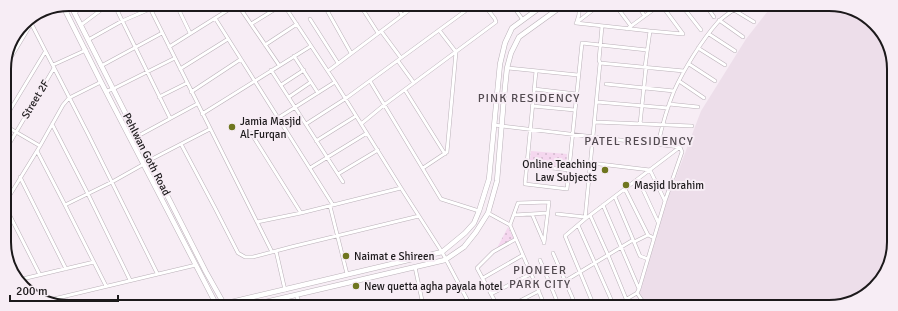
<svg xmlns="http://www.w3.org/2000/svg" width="898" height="311" font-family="Signika,sans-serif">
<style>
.built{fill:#eddeea}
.park{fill:url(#park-dots)}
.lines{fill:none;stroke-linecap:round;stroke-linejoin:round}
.minor-casing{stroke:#bab1b8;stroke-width:4}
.secondary-casing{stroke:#bab1b8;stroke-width:5.5}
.minor{stroke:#fff;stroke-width:3}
.secondary{stroke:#fff;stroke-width:4.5}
.poi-dot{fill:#6f761f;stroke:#f7edf5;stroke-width:1.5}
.labels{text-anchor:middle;stroke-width:4;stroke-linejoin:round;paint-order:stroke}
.street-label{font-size:11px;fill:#1c191b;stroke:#f7edf5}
.poi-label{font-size:11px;fill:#1c191b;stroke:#f7edf5;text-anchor:start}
.neighbourhood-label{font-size:12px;letter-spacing:1px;fill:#524a50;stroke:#f7edf5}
.rim{fill:none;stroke:#1c191b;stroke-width:2}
</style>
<defs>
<pattern id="park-dots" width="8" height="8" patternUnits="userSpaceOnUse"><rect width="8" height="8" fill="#f5d7ef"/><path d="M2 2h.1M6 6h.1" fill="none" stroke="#d1b8cc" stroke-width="1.8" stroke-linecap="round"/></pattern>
</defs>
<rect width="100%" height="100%" fill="#f7edf5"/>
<path class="built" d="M771,7H850L878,26L893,60L891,263L868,294L833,307L649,306L639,292L663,211L701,111L746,39Z"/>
<path class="park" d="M531,151L567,154L566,169L529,167Z
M508,227L514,239L497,248Z"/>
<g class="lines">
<g class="minor-casing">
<path id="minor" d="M114,4L170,118
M148,4L272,252
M176,4L190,33
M238,5L279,65
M284,5L335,82L401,188L442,252L470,305
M324,5L351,53
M360,5L378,33
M396,5L402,15
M459,6L464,12
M513,6L523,20
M616,6L631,26
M638,6L644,15
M663,7L683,34
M683,7L701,30
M707,7L714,17
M732,7L734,10L754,22
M764,7L765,8
M178,10L186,5
M75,14L81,4
M215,18L333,205
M29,19L88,134L157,273
M310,19L338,63
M719,20L743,37
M577,21C579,16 580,12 579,6
M576,23L650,31L683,34
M576,23L598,6
M251,24L282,5
M81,25L109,4
M627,29L657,7
M381,31L401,58
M709,34L735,51
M88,40L122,21L150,9
M265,45L297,24
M169,47L236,5
M698,48L725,65
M294,56L318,93
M398,61L414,83
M600,63L684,71
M689,64L715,81
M53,65L86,50
M101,66L162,33
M645,67L650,31
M507,68L578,75
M4,69L31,24
M180,69L228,39
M271,70L343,182
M328,71L416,5
M536,71L525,184L567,189L582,43L647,50
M370,81L441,199L479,211
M679,81L704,98
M606,84L674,91
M281,85L304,70
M534,89L577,94
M405,90L445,154
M107,91L113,89L175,58
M191,92L241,59
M159,97L187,83
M289,97L311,82
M597,102L668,108
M669,104L698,107
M532,106L575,110
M202,114L311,46
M278,118L335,82
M4,120L45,52
M595,122L692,126
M52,124L88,194L130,280
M306,124L345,99L472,6
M361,124L384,105L496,22L495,19L485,6
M640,124L646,67
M4,125L40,146
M494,125L680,147
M251,133L301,213
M138,136L197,104
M316,141L356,116
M181,144L215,208L238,253L245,257H253L291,247L419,216
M658,144C662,126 667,108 674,91C684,69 702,40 718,22C724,16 732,11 738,7
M5,151L54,68
M37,151L65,205L106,286
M150,160L210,129
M591,163L650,170L665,201
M527,165L569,170
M310,168L367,133
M423,168L447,152L456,52L439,30
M338,174L378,150
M20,177L66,269
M638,179L658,222
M625,189L648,235L654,238
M615,197L640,256L648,259
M5,203L40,146L63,105L69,98L101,82
M65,205L112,182L144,164
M603,205L639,289
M5,206L40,275
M330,206L347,274
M488,213L510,225L545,306
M532,214L544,242
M557,214L585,217
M514,215L548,213
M590,215L608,255L629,306
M585,219L600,63L599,60L602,26
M257,222L301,213L401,188
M510,225L518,203L549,202L544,243
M578,225L614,306
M634,242L648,235
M276,251L285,290
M553,253L576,306
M540,260L559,306
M415,267L423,305
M483,278L523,255
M18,280L94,262
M565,281L633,240
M637,293L646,306
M491,294L531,274
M296,295L301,305
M45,301L196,265
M286,305L299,301
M497,305L477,268L493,252L516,239
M510,306L539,291
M594,306L565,236L585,219L680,147
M615,306L637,293L639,289L665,201L682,152L680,147"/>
</g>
<g class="secondary-casing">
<path id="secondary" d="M70,4L206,272L224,304
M63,6L101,82L216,304
M223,304L442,252L465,233L474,223L479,211L489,179L500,64L505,43L512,28L542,6
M257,304L445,260L464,247L476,232L488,213L497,181L504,97L507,68L511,53L519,37L562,6"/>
</g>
<use href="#minor" class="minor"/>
<use href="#secondary" class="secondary"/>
</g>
<g class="poi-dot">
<circle cx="232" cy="127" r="4"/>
<circle cx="605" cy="170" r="4"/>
<circle cx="626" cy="185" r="4"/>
<circle cx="346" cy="256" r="4"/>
<circle cx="356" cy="286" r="4"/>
</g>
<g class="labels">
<g class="street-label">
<text transform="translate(35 99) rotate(-59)" y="4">Street 2F</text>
<text transform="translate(147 154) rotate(63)" y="4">Pehlwan Goth Road</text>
</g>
<g class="poi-label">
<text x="240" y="125">Jamia Masjid<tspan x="240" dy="13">Al-Furqan</tspan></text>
<text x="597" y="168" text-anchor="end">Online Teaching<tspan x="597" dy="13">Law Subjects</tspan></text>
<text x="634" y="189">Masjid Ibrahim</text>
<text x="354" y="260">Naimat e Shireen</text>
<text x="364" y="290">New quetta agha payala hotel</text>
</g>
<g class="neighbourhood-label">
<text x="529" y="102">PINK RESIDENCY</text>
<text x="639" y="145">PATEL RESIDENCY</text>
<text x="540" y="274">PIONEER<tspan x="540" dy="14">PARK CITY</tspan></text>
</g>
</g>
<path d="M0 0H898V311H0ZM69 11H829A58 58 0 0 1 887 69V242A58 58 0 0 1 829 300H69A58 58 0 0 1 11 242V69A58 58 0 0 1 69 11Z" fill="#f7edf5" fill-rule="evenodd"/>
<path class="rim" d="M69 11H829A58 58 0 0 1 887 69V242A58 58 0 0 1 829 300H69A58 58 0 0 1 11 242V69A58 58 0 0 1 69 11Z"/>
<path d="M10 295v6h108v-6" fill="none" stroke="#1c191b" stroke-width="2"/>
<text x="16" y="295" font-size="12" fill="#1c191b" stroke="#f7edf5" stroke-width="3" paint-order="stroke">200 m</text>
</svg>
